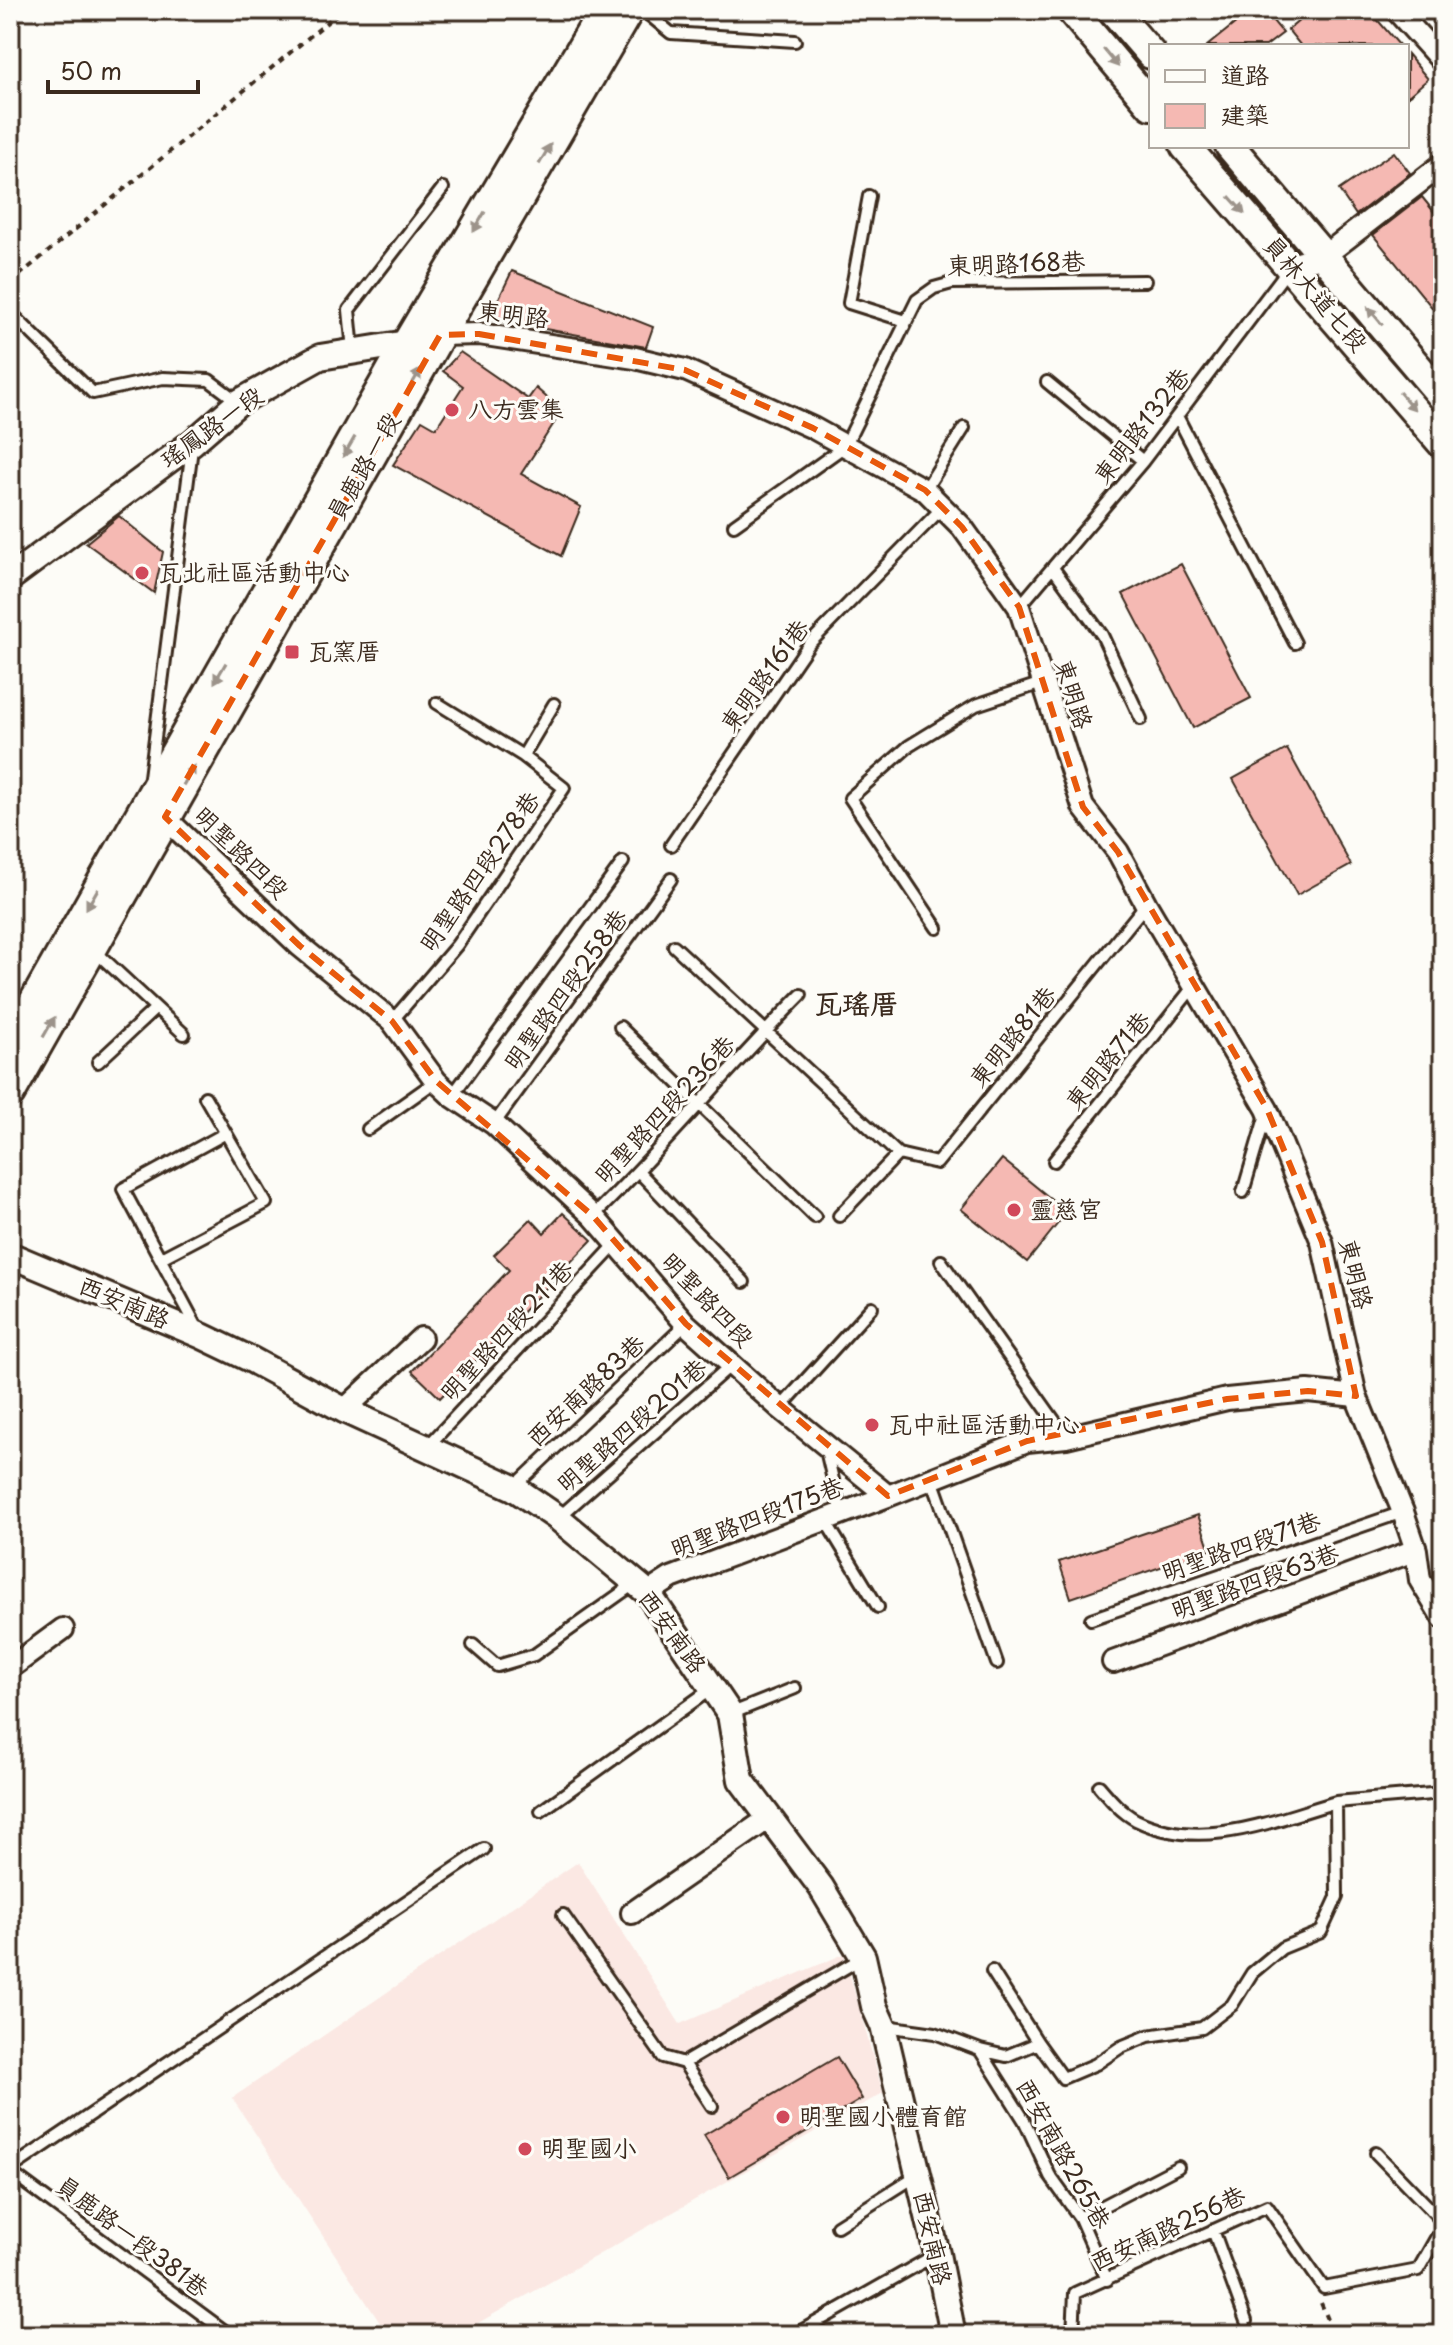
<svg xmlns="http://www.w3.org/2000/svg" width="1453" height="2345" font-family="'Playpen Sans','LXGW WenKai TC',sans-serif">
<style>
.built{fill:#fbe8e3}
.building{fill:#f5b9b3;stroke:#3b2a1e;stroke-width:2}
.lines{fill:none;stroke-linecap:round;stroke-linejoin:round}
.service-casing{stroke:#3b2a1e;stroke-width:16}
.minor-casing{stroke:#3b2a1e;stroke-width:26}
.tertiary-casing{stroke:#3b2a1e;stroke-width:30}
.secondary-casing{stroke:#3b2a1e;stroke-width:34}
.path{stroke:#3b2a1e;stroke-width:4;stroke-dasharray:6 6;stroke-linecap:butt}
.service{stroke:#fdfcf7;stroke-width:10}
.minor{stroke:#fdfcf7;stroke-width:20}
.tertiary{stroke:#fdfcf7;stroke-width:24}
.secondary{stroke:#fdfcf7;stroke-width:28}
.oneway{fill:#9c938a}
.marked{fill:none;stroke:#e8590c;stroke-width:6;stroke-dasharray:16 10;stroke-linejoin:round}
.poi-dot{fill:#d1495b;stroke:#fdfcf7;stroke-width:3}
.labels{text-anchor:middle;stroke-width:6;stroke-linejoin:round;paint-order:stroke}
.street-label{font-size:24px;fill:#3b2a1e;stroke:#fdfcf7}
.poi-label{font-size:24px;fill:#3b2a1e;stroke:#fdfcf7;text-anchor:start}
.quarter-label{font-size:28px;font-weight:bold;fill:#3b2a1e;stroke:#fdfcf7}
</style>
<rect width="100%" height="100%" fill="#fdfcf7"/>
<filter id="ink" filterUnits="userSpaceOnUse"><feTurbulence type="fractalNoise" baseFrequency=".0125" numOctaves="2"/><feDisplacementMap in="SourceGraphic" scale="16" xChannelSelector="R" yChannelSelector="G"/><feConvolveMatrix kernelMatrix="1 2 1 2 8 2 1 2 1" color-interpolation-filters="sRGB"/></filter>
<g filter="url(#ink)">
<path class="built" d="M578,1862L680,2024L844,1954L883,2093L457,2335H388L232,2098Z"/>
<path class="building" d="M1252,10H1264L1283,33L1266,46H1207Z
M1312,10H1369L1400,46H1301L1288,30Z
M1407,54L1428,79L1407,97Z
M1394,152L1410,173L1356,215L1339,190Z
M1422,197L1443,223V321L1373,235Z
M512,271L653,327L646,347L489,319Z
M460,352L528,399L536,388L562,411L521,474L581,507L561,556L393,465L422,420L436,428L463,386L443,371Z
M119,516L163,552L154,593L86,543Z
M1181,564L1251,698L1193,728L1123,594Z
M1287,749L1351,865L1297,895L1233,779Z
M1002,1159L1067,1212L1027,1262L961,1209Z
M563,1213L592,1240L440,1398L412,1371L509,1270L494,1255L531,1219L544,1233Z
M1198,1515L1210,1550L1071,1598L1059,1562Z
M837,2057L862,2099L729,2177L704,2135Z"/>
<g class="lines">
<g class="service-casing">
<path id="service" d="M643,10L671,33L795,41
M869,196L849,303L906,321
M10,312L93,393L163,378L209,380L237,401
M353,350L349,310L443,188
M1047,382L1143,461
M1177,416L1295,643
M925,490L964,428
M734,525L845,446L917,300L934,288L952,283L1145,281
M1053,568L1102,635L1141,719
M1019,607L1143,461L1289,268
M523,756L554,704
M150,777L192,448
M671,845L809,644L941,509
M937,928L850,798L909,746L976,705L1042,683
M674,946L898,1154
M95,951L184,1034
M392,1021L457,945L564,788L523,756L437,703
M620,1027L815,1217
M98,1062L156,1008
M452,1096L623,862
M494,1124L671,879
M368,1129L436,1081
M898,1154L937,1163L1146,904
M1054,1161L1194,986
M639,1172L744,1282
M1243,1192L1267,1111
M593,1216C666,1146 729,1067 801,995
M839,1216L898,1154
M161,1258L266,1203L205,1097
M941,1261L1066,1437
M199,1331L123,1189L226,1133
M780,1408L872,1307
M428,1446L618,1242
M826,1450L841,1514
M932,1479L997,1663
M514,1487L686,1324
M558,1518L732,1364
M825,1520L878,1607
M1091,1619L1403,1512
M473,1645L497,1666L534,1655L634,1584
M730,1714L795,1688
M1099,1786C1110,1799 1121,1812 1136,1820C1201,1852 1272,1821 1336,1802
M541,1811L711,1689
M563,1915L663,2057L684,2063
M992,1971L1038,2043
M885,2026L935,2033L980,2050L1006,2056L1038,2043L1063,2078L1096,2064L1121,2047L1148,2036L1202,2028L1232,2005L1252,1973L1282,1948L1321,1932L1337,1897L1336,1802L1443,1793
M980,2050L1024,2120L1050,2176L1080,2218L1107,2280
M712,2106L684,2063L862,1958
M1376,2153L1443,2222
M10,2169L484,1849
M10,2172L230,2335
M1080,2218L1178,2167
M837,2226L916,2176
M1213,2230L1246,2321
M794,2335L935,2255
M1073,2335L1075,2293L1267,2206L1324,2288L1418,2270L1443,2226"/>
</g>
<g class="minor-casing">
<path id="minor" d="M1396,10L1443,62
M1291,265L1324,256L1443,164
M440,335L479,334L635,358L685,370L813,428L925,490L962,527L1019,607L1083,807L1118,852L1146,904L1267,1109L1322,1242L1356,1396L1403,1512L1416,1550L1420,1580L1443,1618
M158,811L300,946L392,1021L436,1081L452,1096L494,1124L593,1216L686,1324L780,1408L888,1496L1027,1441L1066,1437L1227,1399L1308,1391L1356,1396
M344,1410L421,1338
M648,1593L671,1578L888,1496
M1113,1662L1416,1550
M10,1668L63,1629
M632,1913L769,1818"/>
</g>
<g class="tertiary-casing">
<path id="tertiary" d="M10,578L193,442L239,402L320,357L419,341
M10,1255L202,1336L250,1359L344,1410L514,1488L558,1518L648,1593L730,1714L741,1780L821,1887L863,1957L874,2006L883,2026L937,2254L953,2335"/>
</g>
<g class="secondary-casing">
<path id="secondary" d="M1071,10L1151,105
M1113,10L1151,54
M1185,146L1443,444
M1230,146L1443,397
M10,1044L407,343L604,10
M10,1094L440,335L629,10"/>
</g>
<path class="path" d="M10,283L342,10
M1321,2303L1329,2322L1330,2335"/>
<use href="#service" class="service"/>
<use href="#minor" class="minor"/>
<use href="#tertiary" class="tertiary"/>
<use href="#secondary" class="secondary"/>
</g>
<defs><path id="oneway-solid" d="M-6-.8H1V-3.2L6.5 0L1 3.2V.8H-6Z" transform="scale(2)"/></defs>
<g class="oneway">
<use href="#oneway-solid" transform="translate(1111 58) rotate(50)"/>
<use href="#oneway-solid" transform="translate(545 154) rotate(-60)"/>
<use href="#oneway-solid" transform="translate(1237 205) rotate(48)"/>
<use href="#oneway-solid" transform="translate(479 222) rotate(120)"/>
<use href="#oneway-solid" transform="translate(1375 316) rotate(-130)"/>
<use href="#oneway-solid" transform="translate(415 379) rotate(-60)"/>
<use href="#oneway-solid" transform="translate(1407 401) rotate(49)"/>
<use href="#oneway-solid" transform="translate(349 447) rotate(120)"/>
<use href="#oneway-solid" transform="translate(220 673) rotate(120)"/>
<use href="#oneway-solid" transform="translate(189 775) rotate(-60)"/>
<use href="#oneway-solid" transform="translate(92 899) rotate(120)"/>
<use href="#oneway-solid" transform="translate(49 1027) rotate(-60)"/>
</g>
</g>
<path class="marked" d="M479,334L685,370L813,428L925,490L962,527L1019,607L1083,807L1118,852L1267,1109L1322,1242L1356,1396L1308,1391L1227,1399L1027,1441L888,1496L686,1324L593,1216L436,1081L392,1021L300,946L165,817L440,335Z"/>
<g class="poi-dot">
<circle cx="452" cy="410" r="8"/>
<circle cx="142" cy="573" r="8"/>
<rect x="284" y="644" width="16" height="16" rx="4"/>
<circle cx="1014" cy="1210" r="8"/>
<circle cx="872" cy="1425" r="8"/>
<circle cx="783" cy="2117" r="8"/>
<circle cx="525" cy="2149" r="8"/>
</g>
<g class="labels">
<g class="street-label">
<text transform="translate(1016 264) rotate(-2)" y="8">東明路168巷</text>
<text transform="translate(1315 294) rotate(49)" y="8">員林大道七段</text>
<text transform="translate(513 315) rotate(7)" y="8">東明路</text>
<text transform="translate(1142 426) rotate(-52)" y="8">東明路132巷</text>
<text transform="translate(212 428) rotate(-36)" y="8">瑤鳳路一段</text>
<text transform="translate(364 467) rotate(-60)" y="8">員鹿路一段</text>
<text transform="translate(765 676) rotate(-54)" y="8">東明路161巷</text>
<text transform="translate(1073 694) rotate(72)" y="8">東明路</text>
<text transform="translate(241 853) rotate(44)" y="8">明聖路四段</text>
<text transform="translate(480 872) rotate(-55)" y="8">明聖路四段278巷</text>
<text transform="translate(566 990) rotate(-54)" y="8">明聖路四段258巷</text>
<text transform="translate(1013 1037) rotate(-51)" y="8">東明路81巷</text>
<text transform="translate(1108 1061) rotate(-51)" y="8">東明路71巷</text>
<text transform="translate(665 1110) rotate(-47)" y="8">明聖路四段236巷</text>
<text transform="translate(1355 1274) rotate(76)" y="8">東明路</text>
<text transform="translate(707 1300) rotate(46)" y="8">明聖路四段</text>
<text transform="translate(124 1303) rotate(23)" y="8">西安南路</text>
<text transform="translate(507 1331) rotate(-47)" y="8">明聖路四段211巷</text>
<text transform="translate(586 1391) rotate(-43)" y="8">西安南路83巷</text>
<text transform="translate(632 1426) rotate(-41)" y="8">明聖路四段201巷</text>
<text transform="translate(757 1518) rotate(-21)" y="8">明聖路四段175巷</text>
<text transform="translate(1241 1547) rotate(-19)" y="8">明聖路四段71巷</text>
<text transform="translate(1255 1582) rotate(-20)" y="8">明聖路四段63巷</text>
<text transform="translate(672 1632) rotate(54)" y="8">西安南路</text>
<text transform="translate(1063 2154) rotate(61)" y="8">西安南路265巷</text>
<text transform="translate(1168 2229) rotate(-25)" y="8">西安南路256巷</text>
<text transform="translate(132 2237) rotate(37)" y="8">員鹿路一段381巷</text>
<text transform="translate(932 2238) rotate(77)" y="8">西安南路</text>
</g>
<g class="poi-label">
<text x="468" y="418">八方雲集</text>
<text x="158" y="581">瓦北社區活動中心</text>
<text x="308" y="660">瓦窯厝</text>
<text x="1030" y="1218">靈慈宮</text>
<text x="888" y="1433">瓦中社區活動中心</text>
<text x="799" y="2125">明聖國小體育館</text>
<text x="541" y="2157">明聖國小</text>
</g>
<g class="quarter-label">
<text x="856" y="1014">瓦瑤厝</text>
</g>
</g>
<rect width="1453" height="2345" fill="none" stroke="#fdfcf7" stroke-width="40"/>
<rect x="20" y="20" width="1413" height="2305" fill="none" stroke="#3b2a1e" stroke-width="3" filter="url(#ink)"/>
<rect x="1149" y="44" width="260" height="104" fill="#fdfcf7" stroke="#afa8a0" stroke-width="2"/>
<rect x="1165" y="70" width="40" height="12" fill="#fdfcf7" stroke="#afa8a0" stroke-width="2"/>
<text x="1221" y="84" font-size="24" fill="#3b2a1e">道路</text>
<rect x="1165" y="104" width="40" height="24" fill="#f5b9b3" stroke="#afa8a0" stroke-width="2"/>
<text x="1221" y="124" font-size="24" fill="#3b2a1e">建築</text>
<path d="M48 80v12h150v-12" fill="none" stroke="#3b2a1e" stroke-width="4"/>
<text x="60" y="80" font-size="24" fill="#3b2a1e" stroke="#fdfcf7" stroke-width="6" paint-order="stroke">50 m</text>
</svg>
